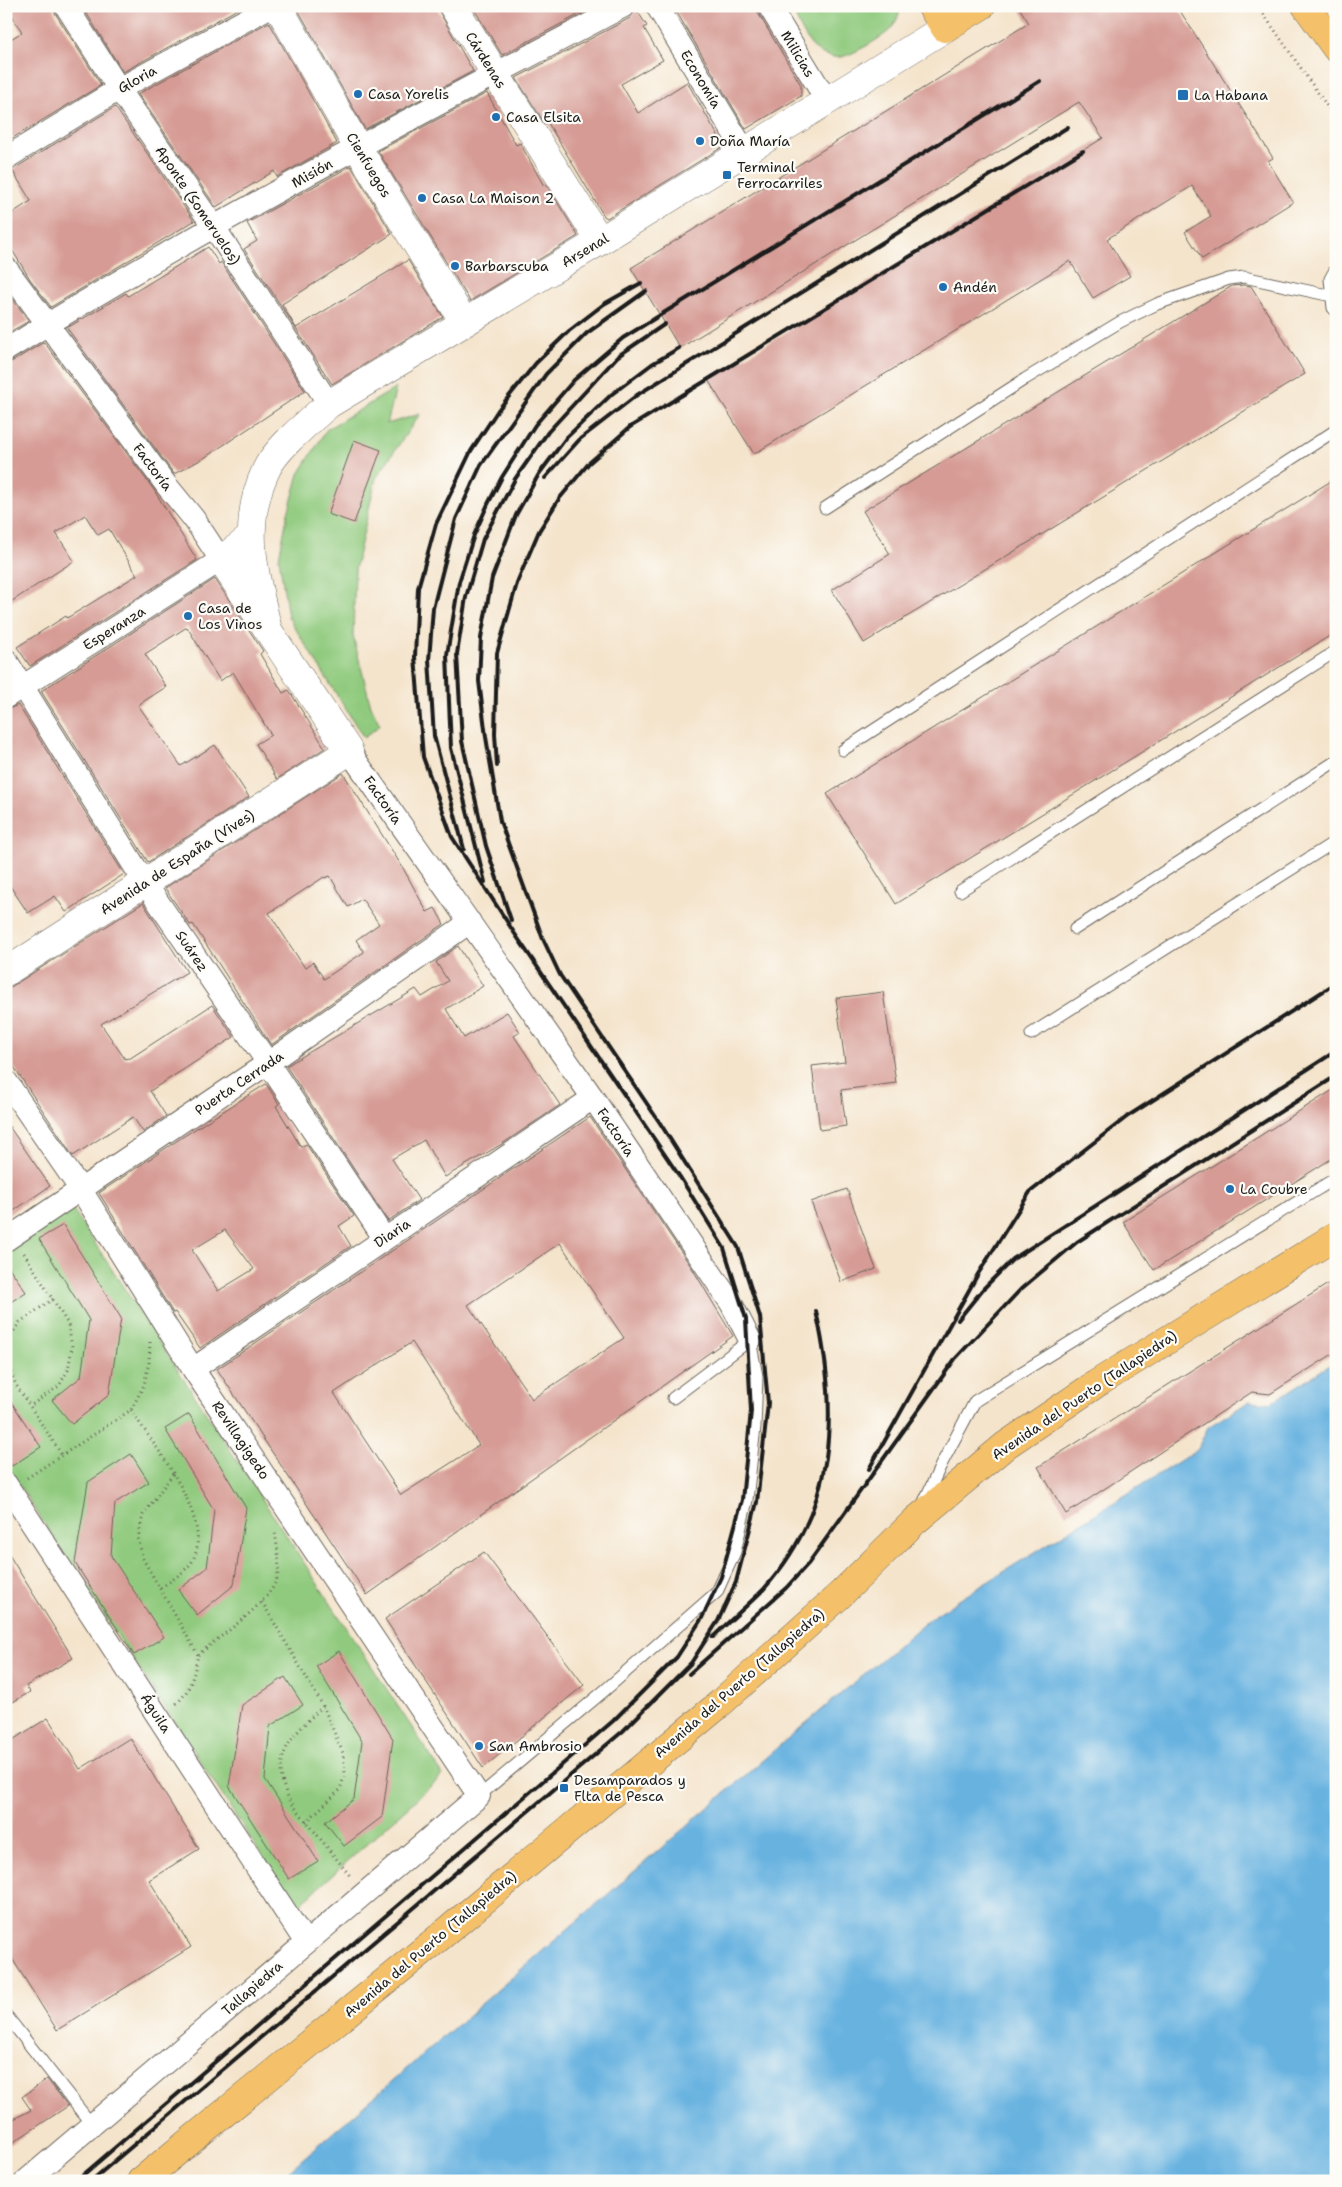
<svg xmlns="http://www.w3.org/2000/svg" width="1342" height="2187" font-family="'Shantell Sans',sans-serif">
<style>
.green{fill:#90ca7e;stroke:#56734d}
.water{fill:#67b2e0;stroke:#42677e}
.building{fill:#d69b94;fill-rule:evenodd}
.lines{fill:none;stroke-linecap:round;stroke-linejoin:round}
.service-casing{stroke:#68625a;stroke-width:13}
.minor-casing{stroke:#68625a;stroke-width:24}
.tertiary-casing{stroke:#68625a;stroke-width:29}
.primary-casing{stroke:#68625a;stroke-width:29}
.path{stroke:#68625a;stroke-width:3;stroke-dasharray:1 4;stroke-linecap:butt}
.service{stroke:#fff;stroke-width:11}
.minor{stroke:#fff;stroke-width:22}
.tertiary{stroke:#fff;stroke-width:28}
.primary{stroke:#f4c16a;stroke-width:28}
.rail{stroke:#1c1c1c;stroke-width:4}
.poi-dot{fill:#1f6fb2;stroke:#fdfcf7;stroke-width:2}
.labels{text-anchor:middle;stroke-width:4.5;stroke-linejoin:round;paint-order:stroke}
.street-label{font-size:14px;fill:#1c1c1c;stroke:#fdfcf7}
.poi-label{font-size:14px;fill:#1c1c1c;stroke:#fdfcf7;text-anchor:start}
</style>
<rect width="100%" height="100%" fill="#fdfcf7"/>
<filter id="ink" filterUnits="userSpaceOnUse"><feTurbulence type="fractalNoise" baseFrequency=".02" numOctaves="2"/><feDisplacementMap in="SourceGraphic" scale="10" xChannelSelector="R" yChannelSelector="G"/><feConvolveMatrix kernelMatrix="1 2 1 2 8 2 1 2 1" color-interpolation-filters="sRGB"/></filter>
<filter id="wash" filterUnits="userSpaceOnUse"><feTurbulence type="fractalNoise" baseFrequency=".0096" numOctaves="4" result="noise"/><feDisplacementMap in="SourceGraphic" scale="20" xChannelSelector="R" yChannelSelector="G"/><feGaussianBlur stdDeviation="1.12" result="paint"/><feColorMatrix in="noise" values="0 0 0 0 0 0 0 0 0 0 0 0 0 0 0 0 0 1.4 0 .05"/><feComposite in="paint" operator="in"/></filter>
<g filter="url(#wash)">
<rect width="100%" height="100%" fill="#f4e4cc"/>
<path class="green" d="M790,6H900C900,14 896,22 892,28C885,36 853,55 841,57C834,58 825,56 819,52C805,43 798,21 790,6Z
M396,388L387,424L420,414L376,478L355,570L353,636L371,706L380,725L364,738L288,617L279,558L287,517L299,474L327,429Z
M71,1207L443,1775L296,1908L6,1465V1253Z"/>
<path class="water" d="M1336,1361V2181H277L786,1740L932,1617L1197,1450L1208,1427L1250,1401L1271,1403Z"/>
<g id="blocks">
<path class="building" d="M6,6H53L55,13L101,85L6,142V42L22,32Z
M82,6H243L123,72Z
M296,6H436L473,71L365,129Z
M472,6H595L502,55Z
M673,6H756L758,13L801,85V96L746,129Z
M1018,6H1177L1273,158L1268,161L1293,202L1202,259L1185,232L1211,216L1192,186L1107,239L1130,276L1093,298L1070,261L754,454L708,380L1103,138L1079,102L680,348L631,268L1029,23Z
M636,9L647,26L644,28L663,60L621,84L638,113L687,82L724,146L607,218L604,216L548,123L545,124L516,78L630,18Z
M269,22L337,143L277,177L274,171L216,207L138,94Z
M487,93L516,145L520,143L544,186L546,184L578,236L470,301L378,151Z
M115,107L194,221L51,307L30,279L6,240V217L31,201L12,170Z
M351,166L392,234L282,304L296,328L408,260L443,317L332,384L244,249L257,241L247,223Z
M208,247L219,264L221,262L305,391L204,458L174,474L67,328L126,293L128,296Z
M1244,285L1251,286L1305,374L864,643L832,590L890,554L863,511L1232,286Z
M9,294L29,321L6,334V295Z
M44,342L154,490L197,560L30,666L17,647L66,616L67,618L137,575L109,529L98,535L85,515L56,533L74,561L6,605V363L13,361Z
M354,440L381,450L354,523L328,514Z
M1336,478V632L896,904L827,794Z
M215,579L263,651L260,654L283,693L289,690L325,748L277,779L256,744L271,735L233,672L220,681L187,627L145,654L166,687L138,705L181,766L215,745L249,797L148,862L41,691Z
M18,705L124,874L66,912L55,896L28,913L6,880V710Z
M343,773L403,868L427,912L435,908L444,924L271,1045L193,924L190,925L165,888ZM330,876L348,907L362,899L379,924L356,940L364,952L324,979L313,962L305,968L269,913L324,877L325,878Z
M143,903L187,972L101,1024L125,1059L128,1058L129,1059L212,1005L234,1037L150,1091L166,1116L143,1132L133,1117L73,1156L6,1055V990Z
M458,946L483,986L446,1009L464,1038L507,1012L520,1032L514,1036L560,1105L502,1144L445,1177L424,1140L392,1159L419,1200L388,1221L286,1066L416,989L422,997L448,981L436,962Z
M883,992L896,1083L841,1090L846,1126L820,1130L812,1066L845,1062L836,998Z
M266,1084L279,1104L276,1106L301,1147L306,1144L354,1216L339,1226L351,1246L200,1348L175,1312L173,1313L99,1193L181,1138ZM225,1230L254,1269L218,1291L192,1250Z
M1336,1088V1156L1154,1270L1123,1222Z
M590,1117L692,1268L733,1336L367,1595L217,1369ZM560,1243L624,1338L532,1399L468,1305ZM412,1342L479,1445L401,1495L334,1393Z
M6,1122L50,1186L6,1216Z
M847,1189L876,1269L841,1282L811,1202Z
M63,1225L121,1318L109,1395L72,1424L52,1400L81,1377L89,1320L39,1239Z
M6,1263L26,1292L6,1305Z
M1336,1279V1352L1270,1394L1252,1392L1066,1514L1038,1467Z
M6,1394L41,1447L12,1466L6,1457Z
M189,1414L246,1508L234,1585L197,1615L178,1590L207,1568L214,1510L165,1429Z
M131,1454L149,1482L115,1503L111,1556L164,1637L134,1655L75,1563L88,1482Z
M6,1550L73,1658L26,1686L30,1692L6,1706Z
M484,1552L584,1685L483,1768L385,1619Z
M339,1651L393,1739L382,1817L344,1846L325,1822L354,1799L362,1741L316,1666Z
M285,1677L303,1705L270,1726L265,1779L318,1861L289,1879L229,1786L242,1705Z
M48,1718L80,1769L130,1738L199,1849L149,1880L191,1947L57,2030L6,1949V1744Z
M47,2079L68,2106L6,2147V2123L31,2110L22,2097Z"/>
</g>
</g>
<g filter="url(#ink)">
<use href="#blocks" fill-opacity="0" stroke="#68625a" stroke-width="1"/>
<g class="lines">
<g class="service-casing">
<path id="service" d="M1336,268L1330,279L1333,308L1336,311
M825,508L1025,379L1120,322L1157,304L1229,279L1244,277L1332,296
M843,750L1336,430
M960,891L1336,651
M1075,929L1336,761
M1031,1034L1336,841
M922,1506L941,1465L975,1401L1336,1178
M479,1796L604,1691L717,1592L735,1552L747,1500L755,1427L757,1376L750,1340L673,1398
M6,2015L92,2125"/>
</g>
<g class="minor-casing">
<path id="minor" d="M66,6L119,89L214,227L329,404
M657,6L745,152
M769,6L827,101
M6,158L119,89L271,6
M6,268L167,486L194,519L221,560L6,697
M6,350C206,225 415,116 624,6
M6,660L145,883L268,1063L384,1238
M349,751L593,1098L731,1303L750,1340
M6,1081L81,1190L193,1369L479,1796L26,2181
M6,1240L268,1063L470,922
M193,1369L593,1098
M6,1484L306,1943"/>
</g>
<g class="tertiary-casing">
<path id="tertiary" d="M278,6L358,148L464,322
M453,6L600,241
M268,630C255,575 240,525 266,470C276,448 310,421 329,404L600,241L945,28
M6,972L349,751L221,560L250,538"/>
</g>
<g class="primary-casing">
<path id="primary" d="M931,6L945,28L981,6
M1306,6L1336,48
M141,2181L452,1927L716,1707L841,1594L915,1521L1006,1445L1096,1384L1336,1236"/>
</g>
<path class="path" d="M1258,6L1336,119
M24,1253L68,1324L72,1347L68,1370L59,1386L30,1406
M53,1299L20,1322L8,1340L7,1363L16,1385L62,1455
M131,1410C154,1446 212,1515 194,1558C188,1571 170,1581 159,1589
M173,1474L143,1515L138,1538L143,1559L198,1655C194,1674 191,1691 176,1704
M27,1478L131,1410L144,1385L149,1362L150,1341
M262,1602L323,1706L343,1753L345,1773L340,1790L306,1822
M198,1655C219,1637 265,1606 275,1583C282,1569 277,1547 275,1532
M323,1706C293,1735 267,1757 290,1801L351,1877"/>
<use href="#service" class="service"/>
<use href="#minor" class="minor"/>
<use href="#tertiary" class="tertiary"/>
<use href="#primary" class="primary"/>
<path class="rail" d="M545,478L580,439L637,395L1068,127
M497,766L495,734L497,653L518,580L539,531L559,499L589,463L630,427L1083,151
M464,849L434,736L429,660L433,608L456,519L481,465L546,374L587,333L646,291
M485,882L451,748L447,655L459,582L474,535L488,504L502,477L535,425L574,380L623,338L1040,81
M511,920L486,846L462,741L457,654L466,597L483,539L515,479L548,432L618,356L665,324
M958,1320L983,1289L1013,1259L1336,1051
M869,1469L978,1274L1030,1192L1128,1116L1336,983
M713,1637C729,1621 747,1606 763,1590C837,1508 839,1413 816,1311
M689,1674L786,1588L808,1564L955,1359L1021,1289L1077,1242L1336,1076
M76,2181L613,1721L677,1657L702,1618L721,1577L742,1500L751,1411L746,1319L724,1248L680,1177L515,934L452,837L423,757L415,657L418,588L436,524L471,451L498,410L536,363L569,331L604,304L641,283
M91,2181L623,1731L691,1663L718,1621L736,1582L757,1502L768,1403L760,1317L738,1247L660,1123L560,975L543,939L500,821L486,737L479,681L481,638L492,578L516,515L539,474L566,438L612,394L652,364L679,348"/>
</g>
</g>
<g class="poi-dot">
<circle cx="358" cy="94" r="5"/>
<rect x="1177" y="89" width="12" height="12" rx="2.5"/>
<circle cx="496" cy="117" r="5"/>
<circle cx="700" cy="141" r="5"/>
<rect x="722" y="170" width="10" height="10" rx="2.5"/>
<circle cx="422" cy="198" r="5"/>
<circle cx="455" cy="266" r="5"/>
<circle cx="943" cy="287" r="5"/>
<circle cx="188" cy="616" r="5"/>
<circle cx="1230" cy="1189" r="5"/>
<circle cx="479" cy="1746" r="5"/>
<rect x="559" y="1783" width="10" height="10" rx="2.5"/>
</g>
<g class="labels">
<g class="street-label">
<text transform="translate(798 54) rotate(59)" y="5">Milicias</text>
<text transform="translate(486 60) rotate(58)" y="5">Cárdenas</text>
<text transform="translate(137 79) rotate(-29)" y="5">Gloria</text>
<text transform="translate(701 79) rotate(59)" y="5">Economía</text>
<text transform="translate(369 165) rotate(59)" y="5">Cienfuegos</text>
<text transform="translate(312 173) rotate(-29)" y="5">Misión</text>
<text transform="translate(198 205) rotate(56)" y="5">Aponte (Someruelos)</text>
<text transform="translate(585 250) rotate(-31)" y="5">Arsenal</text>
<text transform="translate(153 467) rotate(53)" y="5">Factoría</text>
<text transform="translate(114 628) rotate(-32)" y="5">Esperanza</text>
<text transform="translate(383 800) rotate(55)" y="5">Factoría</text>
<text transform="translate(177 862) rotate(-33)" y="5">Avenida de España (Vives)</text>
<text transform="translate(192 951) rotate(56)" y="5">Suárez</text>
<text transform="translate(239 1083) rotate(-34)" y="5">Puerta Cerrada</text>
<text transform="translate(616 1132) rotate(56)" y="5">Factoría</text>
<text transform="translate(392 1233) rotate(-34)" y="5">Diaria</text>
<text transform="translate(1084 1395) rotate(-34)" y="5">Avenida del Puerto (Tallapiedra)</text>
<text transform="translate(241 1440) rotate(56)" y="5">Revillagigedo</text>
<text transform="translate(739 1683) rotate(-41)" y="5">Avenida del Puerto (Tallapiedra)</text>
<text transform="translate(156 1713) rotate(57)" y="5">Águila</text>
<text transform="translate(430 1944) rotate(-40)" y="5">Avenida del Puerto (Tallapiedra)</text>
<text transform="translate(252 1988) rotate(-41)" y="5">Tallapiedra</text>
</g>
<g class="poi-label">
<text x="368" y="99">Casa Yorelis</text>
<text x="1194" y="100">La Habana</text>
<text x="506" y="122">Casa Elsita</text>
<text x="710" y="146">Doña María</text>
<text x="737" y="172">Terminal<tspan x="737" dy="16">Ferrocarriles</tspan></text>
<text x="432" y="203">Casa La Maison 2</text>
<text x="465" y="271">Barbarscuba</text>
<text x="953" y="292">Andén</text>
<text x="198" y="613">Casa de<tspan x="198" dy="16">Los Vinos</tspan></text>
<text x="1240" y="1194">La Coubre</text>
<text x="489" y="1751">San Ambrosio</text>
<text x="574" y="1785">Desamparados y<tspan x="574" dy="16">Flta de Pesca</tspan></text>
</g>
</g>
<rect width="1342" height="2187" fill="none" stroke="#fdfcf7" stroke-width="25"/>
</svg>
